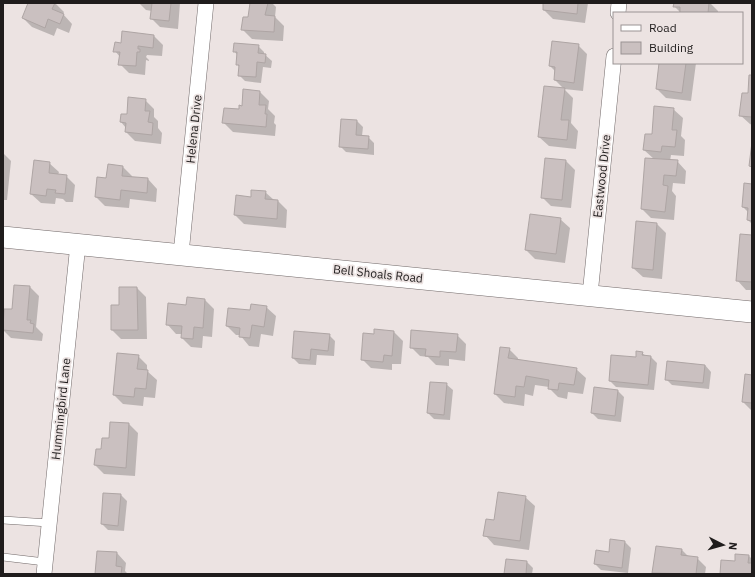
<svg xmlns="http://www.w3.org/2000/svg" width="755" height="577" font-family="'IBM Plex Sans',sans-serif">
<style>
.shadow{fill:#0003}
.building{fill:#cac0c0;stroke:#aea5a4}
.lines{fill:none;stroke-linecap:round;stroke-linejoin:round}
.lane-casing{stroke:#716969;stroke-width:8}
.street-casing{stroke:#716969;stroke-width:16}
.secondary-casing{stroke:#716969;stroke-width:22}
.lane{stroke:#fff;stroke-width:7}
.street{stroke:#fff;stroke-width:15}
.secondary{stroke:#fff;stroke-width:21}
.labels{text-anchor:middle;stroke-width:3.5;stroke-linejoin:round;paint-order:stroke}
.street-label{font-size:12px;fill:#1f1c1c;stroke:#ece3e2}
</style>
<rect width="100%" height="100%" fill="#ece3e2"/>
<path class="shadow" d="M29,3H55L64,12L63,14L72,24L69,33L57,28L54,36L32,27L23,18Z
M139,3H180L178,29L160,27L151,18L152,11L146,10Z
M251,3H272L276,7L275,17L284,26L283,41L252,39L243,30L249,18Z
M544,3H588L585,23L553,19L544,10Z
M675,3H710L718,11V13H681L674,6Z
M154,36L163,45L162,56L147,55L146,57L149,60V61L146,60L145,75L129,73L120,64V57L115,51L122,44Z
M578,45L587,54L583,91L564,89L573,98L571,123L578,131L576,149L549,146L539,137L564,89L555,80V71L550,66Z
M258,46L264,52V54L272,61L271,68L263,67L261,83L245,81L239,75L240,68L237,64L238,56L234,51Z
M660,63H696L691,101L666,98L657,89Z
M752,76V125L750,124L740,115L749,94Z
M260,92L269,101L268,109L275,116L274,123L276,125L275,136L233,132L223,122Z
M145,100L154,109V117L158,121V128L162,133L161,144L135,141L126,132V128L121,122Z
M673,109L683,118L681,136L685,140L684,156L671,155L670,161H677L686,171L685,184L673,183L672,191L676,196L674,220L651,218L642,209L654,159L644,150L653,135Z
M357,121L363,127L362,136L368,137L374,143V155L346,152L340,146Z
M3,153L11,161L7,200H3Z
M566,161L575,170L571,208L551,206L542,197Z
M49,163L59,172L58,175L66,176L75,185L73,202H66L63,199L56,198L55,204L41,203L31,194Z
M108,165L123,167L132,176V178L148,179L157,189L156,202L130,199L129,208L105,206L96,197L107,179Z
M752,185V224L748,220V212L743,207Z
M265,192L274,200L278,201L287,210L286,228L244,224L235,215L252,198Z
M560,219L570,228L565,263L535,259L526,250Z
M657,224L666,233L662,279L643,277L633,268Z
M752,236V290H746L737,280Z
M15,286L30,287L39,296L36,327L43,334L42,341L11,338L3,330L5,310H13Z
M120,288H137L146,297L147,339H121L112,330V306H120Z
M205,300L214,309L212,337L203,336L202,348L191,347L182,338V334H176L167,324L187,306Z
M266,307L276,316L273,336L261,334L259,347L249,346L240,335H236L227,326L251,312Z
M394,332L403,341L401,364H392V370L371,368L362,359L375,335Z
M329,335L335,341L334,356L317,355L316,365L299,364L293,358Z
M457,335L466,344L465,361L449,359V366L436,365L428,357L420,356L411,347Z
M509,349L518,358V360L576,369L586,378L583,394L568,392L567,399L558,397L549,388V387L535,385L533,396L525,394L524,406L504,403L495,394Z
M642,353L646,356L651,357L657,363L654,390L616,387L610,381Z
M138,356L147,365V371L157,380L155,398L144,397L143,406L123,404L114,395Z
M705,365L711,372L709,389L672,385L666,379Z
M752,376V411L743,402Z
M446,384L453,390L450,420L434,419L428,413Z
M595,389L618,391L624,397L621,422L598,419L592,413Z
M111,423L129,424L138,433L135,476L104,474L95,465L102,450L110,439Z
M121,495L127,501L124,531L108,530L102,524Z
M525,497L535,506L529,550L494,545L485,535Z
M625,542L631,548L628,573L601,570L595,564Z
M682,550L689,557L697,558L706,567L705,574H655L653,572Z
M117,553L126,563L125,571L128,574H96Z
M749,556L752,559V574H721L735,562Z
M527,562L533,568L532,574H505Z"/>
<path class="building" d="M28,3H55L52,9L64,14L60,24L48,19L45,28L22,18Z
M149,3H171L169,21L150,19L152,3Z
M250,3H268L265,15L275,16L274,32L241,30L243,17H248Z
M543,3H578L577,14L543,10Z
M674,3H709L708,13H680V7H673Z
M122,31L154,35L153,48L138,46V49H140V52H137L136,66L118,65L120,52H113L115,42L121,43Z
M552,41L579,44L574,83L554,80L555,67L549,66Z
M234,43L259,45L258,53L266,54L265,63L257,62L256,77L238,76L239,65H236L237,52H233Z
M659,63H686L682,93L656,89Z
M749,75H752V117L739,116L742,93H748Z
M544,86L565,88L561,120H569L567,140L538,137Z
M243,89L260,91L259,105H266L265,114H267L266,127L222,123L224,108L239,109V105L242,106Z
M128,97L146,99L145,111H150L148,122L153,123L152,135L125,132L126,123L120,122L121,114H127Z
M654,106L674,108L672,130H677L675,147L662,146L661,152L643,150L645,134H652Z
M341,119L357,120L356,135L369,136L368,149L339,147Z
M752,142V167L749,166Z
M545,158L566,160L562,200L541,198Z
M645,158L678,160L676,176L664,175L663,185L668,186L665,212L641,209Z
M34,160L50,162L49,173L67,175L65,194L55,193L56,190L47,189L46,196L30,194Z
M108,164L123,166L122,176L148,178L147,193L121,190L120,200L95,197L97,177L106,178Z
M744,183L752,184V221L747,220L748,208L742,207Z
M251,190L266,191L265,199L278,200L277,219L234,215L236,195L251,197Z
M530,214L561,218L556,254L525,250Z
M636,221L657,223L653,270L632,268Z
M740,234L752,235V282L736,281Z
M14,285L30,286L27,320H31L30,323L34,324L33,333L3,330L4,309H12Z
M119,287H137L138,330H111V305H119Z
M187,297L205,299L203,328L194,327L193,339L181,338L182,326L166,325L168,303L186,305Z
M251,304L267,306L264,327L252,325L250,338L239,337L240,328L226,326L228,308L250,310Z
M374,329L394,331L392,356L384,355L383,362L361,360L363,333L374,334Z
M411,330L458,334L456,352L440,351V357L425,356L426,349L410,348Z
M294,331L330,334L328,351L311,349L310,360L292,358Z
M500,347L510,348L508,358L577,368L574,385L559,383L558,390L548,389L549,380L526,376L524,387L516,386L515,397L494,394Z
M636,351L643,352L642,355L651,356L648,385L609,381L611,355L636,357Z
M117,353L139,355L137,369L148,370L146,389L135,388L134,397L113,395Z
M667,361L705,365L703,383L665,380Z
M745,374L752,375V403L742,402Z
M430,382L447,383L444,415L427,413Z
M594,387L618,390L615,416L591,413Z
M110,422L129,423L126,468L94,465L96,449H101L102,438H109Z
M498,492L526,496L520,541L483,536L486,519L494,520Z
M103,493L121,494L118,526L101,524Z
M610,539L625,541L622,568L594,564L596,550L609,552Z
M656,546L682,549L681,555L698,557L696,574L652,573Z
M97,551L117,552L116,566L122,567L121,574H95Z
M735,554L749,555L748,563H752V574H720L721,560L735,561Z
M506,559L527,561L526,574H504Z"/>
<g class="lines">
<g class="lane-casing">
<path id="lane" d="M3,520L49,523
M3,557L45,562"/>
</g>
<g class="street-casing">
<path id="street" d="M618,13L619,3
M181,254L206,3
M590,295L614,56
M44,574L78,244"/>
</g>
<g class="secondary-casing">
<path id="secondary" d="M3,237L752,312"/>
</g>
<use href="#lane" class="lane"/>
<use href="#street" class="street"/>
<use href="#secondary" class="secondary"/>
</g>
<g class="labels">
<g class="street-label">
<text transform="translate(194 129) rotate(-84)" y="4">Helena Drive</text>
<text transform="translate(602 176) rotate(-84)" y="4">Eastwood Drive</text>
<text transform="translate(378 274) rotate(6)" y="4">Bell Shoals Road</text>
<text transform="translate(61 409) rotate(-84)" y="4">Hummingbird Lane</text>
</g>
</g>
<rect width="755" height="577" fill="none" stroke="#1f1c1c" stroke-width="8"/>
<rect x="613" y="12" width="130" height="52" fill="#ece3e2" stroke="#9a9393"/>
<rect x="621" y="25" width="20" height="6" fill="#ffffff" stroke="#9a9393"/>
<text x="649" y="32" font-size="12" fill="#1f1c1c">Road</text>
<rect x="621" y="42" width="20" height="12" fill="#cac0c0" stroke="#9a9393"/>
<text x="649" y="52" font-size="12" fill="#1f1c1c">Building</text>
<g transform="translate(723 545) rotate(96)" stroke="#ece3e2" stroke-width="3" paint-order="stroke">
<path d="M0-3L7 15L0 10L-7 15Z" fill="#1f1c1c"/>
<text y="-6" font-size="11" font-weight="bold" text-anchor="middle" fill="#1f1c1c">N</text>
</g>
</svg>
